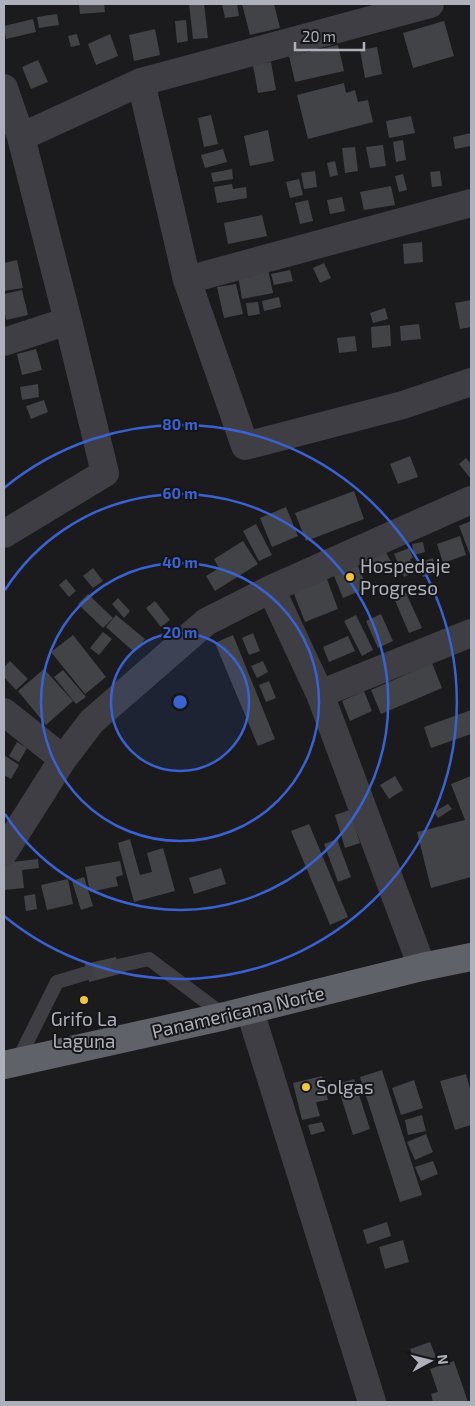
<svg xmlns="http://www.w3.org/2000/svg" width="475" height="1406" font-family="'Exo 2',sans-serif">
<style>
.building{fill:#424347}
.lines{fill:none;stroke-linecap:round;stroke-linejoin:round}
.service{stroke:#3e3e44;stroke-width:14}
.minor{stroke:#3e3e44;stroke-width:28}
.trunk{stroke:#60626a;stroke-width:28}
.ring{fill:none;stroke:#3a62d2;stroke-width:2.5}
.poi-dot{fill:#f1c63f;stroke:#161618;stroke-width:2}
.labels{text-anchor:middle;stroke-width:4;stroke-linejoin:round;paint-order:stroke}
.poi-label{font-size:19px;fill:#aeb1bc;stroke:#161618;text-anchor:start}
.street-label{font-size:19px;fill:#aeb1bc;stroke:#161618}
.centre{fill:#3a62d2;stroke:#161618;stroke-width:2.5}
.ring-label{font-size:15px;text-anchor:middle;font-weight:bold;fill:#3a62d2;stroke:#161618;stroke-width:4;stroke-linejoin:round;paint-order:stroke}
</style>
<rect width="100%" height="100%" fill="#1b1b1d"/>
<path class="building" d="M79,4H104L105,12L80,14Z
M189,4H204L208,38L193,39Z
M222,4H237L239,16L225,18Z
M242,4H274L280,28L250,35Z
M57,14L59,25L39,28L37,17Z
M33,19L36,32L6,39L4,26Z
M186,20L188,41L177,43L175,21Z
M444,21L454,56L413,68L403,33Z
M155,29L160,55L134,61L129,35Z
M77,34L80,45L71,47L68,36Z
M110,34L118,56L96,65L88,44Z
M338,45L344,71L295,82L289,56Z
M377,47L382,74L365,78L360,50Z
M38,60L48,82L31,89L22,67Z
M271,62L276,90L258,93L253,65Z
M344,83L346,93L355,90L358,102L368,100L373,122L308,139L297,95Z
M211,115L218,144L204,147L198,118Z
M411,116L415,133L389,138L386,121Z
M268,130L274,161L250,166L244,136Z
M471,133V146L455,149L453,137Z
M403,140L406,160L396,162L393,142Z
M383,145L386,166L370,168L366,147Z
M355,147L358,171L345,173L342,148Z
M223,149L227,162L205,168L201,155Z
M335,161L338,175L330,177L327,163Z
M232,169L233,179L213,182L211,173Z
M315,171L317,187L304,189L301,173Z
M440,171L442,186L432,187L430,172Z
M403,174L407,190L399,192L395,176Z
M299,179L303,195L290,198L286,182Z
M232,184L233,189L246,187L247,198L217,203L214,187Z
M391,186L395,205L364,210L360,192Z
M342,197L345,211L330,214L327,200Z
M308,200L313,221L300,224L295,203Z
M262,215L267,236L228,244L224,223Z
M422,242L423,262L404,264L403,244Z
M17,260L23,288L4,291V263Z
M324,263L331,278L320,283L313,268Z
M268,269L273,293L242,299L238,275Z
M290,270L293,281L274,285L271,274Z
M236,284L243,314L224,318L217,287Z
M22,290L28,315L6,320L4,307V294Z
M279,297L281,307L264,311L262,301Z
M471,300V327L460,329L455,303Z
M258,302L260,314L248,316L246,303Z
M385,308L388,319L373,323L370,313Z
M419,324L421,339L401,341L400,326Z
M390,325L391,346L372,348L371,327Z
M355,336L357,351L339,353L337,338Z
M36,349L42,370L22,375L17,354Z
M38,384L39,397L22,400L20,387Z
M44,400L48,412L31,419L26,406Z
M410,456L418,477L398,484L390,464Z
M466,458L471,464V479L459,464Z
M354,491L364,519L306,541L295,513Z
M286,507L298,536L272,547L260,518Z
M471,521V557L459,526Z
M256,524L272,555L259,561L243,531Z
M460,536L466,555L443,563L437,544Z
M243,541L258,564L215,591L206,576L219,568L214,559Z
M423,542L425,552L414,555L412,544Z
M409,548L413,558L410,559L416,571L404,577L394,554Z
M385,551L393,565L377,573L369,559Z
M433,558L437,573L423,577L418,563Z
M356,561L367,588L343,598L332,571Z
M93,568L103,581L93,588L83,576Z
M324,571L338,609L305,622L290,584Z
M66,579L76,591L69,597L59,585Z
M405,591L422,628L409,633L393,596Z
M88,594L113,618L103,628L78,604Z
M118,598L130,611L124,618L112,604Z
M155,601L170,620L161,627L146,608Z
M381,614L393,641L378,648L366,621Z
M116,615L145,639L134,652L106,627Z
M356,615L373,650L362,656L344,621Z
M103,632L112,639L99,655L90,648Z
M253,633L260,651L249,655L242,638Z
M73,635L106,677L85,694L51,652Z
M233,635L275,739L258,746L215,643Z
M348,636L355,651L329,662L323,647Z
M10,661L28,679L16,690L4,677V667Z
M263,661L268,672L257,678L251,666Z
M432,663L442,688L381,714L371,690Z
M44,669L73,701L46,725L18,691Z
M63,670L86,697L76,704L54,677Z
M269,681L276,698L266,702L259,685Z
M364,691L372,711L350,721L342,701Z
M471,710V734L431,748L424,727Z
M17,742L27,748L19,762L9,756Z
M4,755L19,765L11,779L4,775Z
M395,776L403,790L389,799L380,785Z
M471,776V877L431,888L417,832L465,820L451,784Z
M448,804L452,809L438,818L434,812Z
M350,810L360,843L345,848L335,815Z
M309,824L348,917L330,925L291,831Z
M130,839L140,875L152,872L147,853L163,848L175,891L134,902L118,843Z
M337,839L351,877L338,882L324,844Z
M38,859L39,868L22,870L24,888L4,890V863Z
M120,861L123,875L116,877L118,886L90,892L85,867Z
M221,868L226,884L194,894L189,878Z
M84,877L93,906L81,910L72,881Z
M68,879L73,904L47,910L41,885Z
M35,894L37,909L26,911L24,896Z
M116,957L120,974L89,982L85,964Z
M382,1070L422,1195L400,1202L360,1077Z
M466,1074L471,1092V1125L455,1130L440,1081Z
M322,1076L328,1100L316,1102L320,1116L302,1120L293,1083Z
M354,1079L370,1129L353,1135L337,1084Z
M414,1080L423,1108L401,1115L392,1088Z
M422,1115L426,1131L408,1135L405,1120Z
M322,1122L325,1131L311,1135L308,1125Z
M426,1134L433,1152L415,1160L407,1142Z
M433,1161L438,1174L421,1181L415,1167Z
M387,1222L391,1236L367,1244L363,1230Z
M403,1240L409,1262L385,1269L379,1247Z
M430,1342L436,1357L416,1364L410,1349Z
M454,1361L468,1402H433L431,1394L438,1392L430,1369Z"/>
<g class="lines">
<path class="service" d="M118,966L149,959L225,1016
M17,1062L57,982L87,973"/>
<path class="minor" d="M141,82L187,280L471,203
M4,88L21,137L68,321L105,473L4,534
M21,137L141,82L430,4
M187,280L245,446L403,405L471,382
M4,342L68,321
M271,589L320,694L422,967
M320,694L471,633
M4,712L63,759
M4,852L63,759L92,721L206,622L271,589L471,500
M250,1011L372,1402"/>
<path class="trunk" d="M4,1065L225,1016L422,967L471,957"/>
</g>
<circle cx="180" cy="702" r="69" fill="#3a62d2" fill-opacity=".12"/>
<g class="ring">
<circle cx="180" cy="702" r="69"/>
<circle cx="180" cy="702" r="139"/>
<path d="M5 590A208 208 0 1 1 5 814"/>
<path d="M4 488A277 277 0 1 1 4 916"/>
</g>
<g class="poi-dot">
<circle cx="350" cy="577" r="5"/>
<circle cx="84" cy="1000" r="5"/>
<circle cx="306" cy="1087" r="5"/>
</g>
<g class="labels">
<g class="poi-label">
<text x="360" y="573">Hospedaje<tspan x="360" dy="22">Progreso</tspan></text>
<text x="84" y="1026" text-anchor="middle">Grifo La<tspan x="84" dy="22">Laguna</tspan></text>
<text x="316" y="1094">Solgas</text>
</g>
<g class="street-label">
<text transform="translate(238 1012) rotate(-13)" y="7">Panamericana Norte</text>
</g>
</g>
<circle cx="180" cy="702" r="8" class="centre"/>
<g class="ring-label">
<text x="180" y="430">80 m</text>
<text x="180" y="499">60 m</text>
<text x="180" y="568">40 m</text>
<text x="180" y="638">20 m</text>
</g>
<rect width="475" height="1406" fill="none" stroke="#aeb1bc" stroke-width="10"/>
<g transform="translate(430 1361) rotate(83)" stroke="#161618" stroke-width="4" paint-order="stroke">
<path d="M0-4L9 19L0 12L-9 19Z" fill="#aeb1bc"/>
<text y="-8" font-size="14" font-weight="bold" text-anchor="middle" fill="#aeb1bc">N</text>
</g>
<path d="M295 42v8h69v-8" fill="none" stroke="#aeb1bc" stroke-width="2.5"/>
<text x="302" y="42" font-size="15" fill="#aeb1bc" stroke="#161618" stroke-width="4" paint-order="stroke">20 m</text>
</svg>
